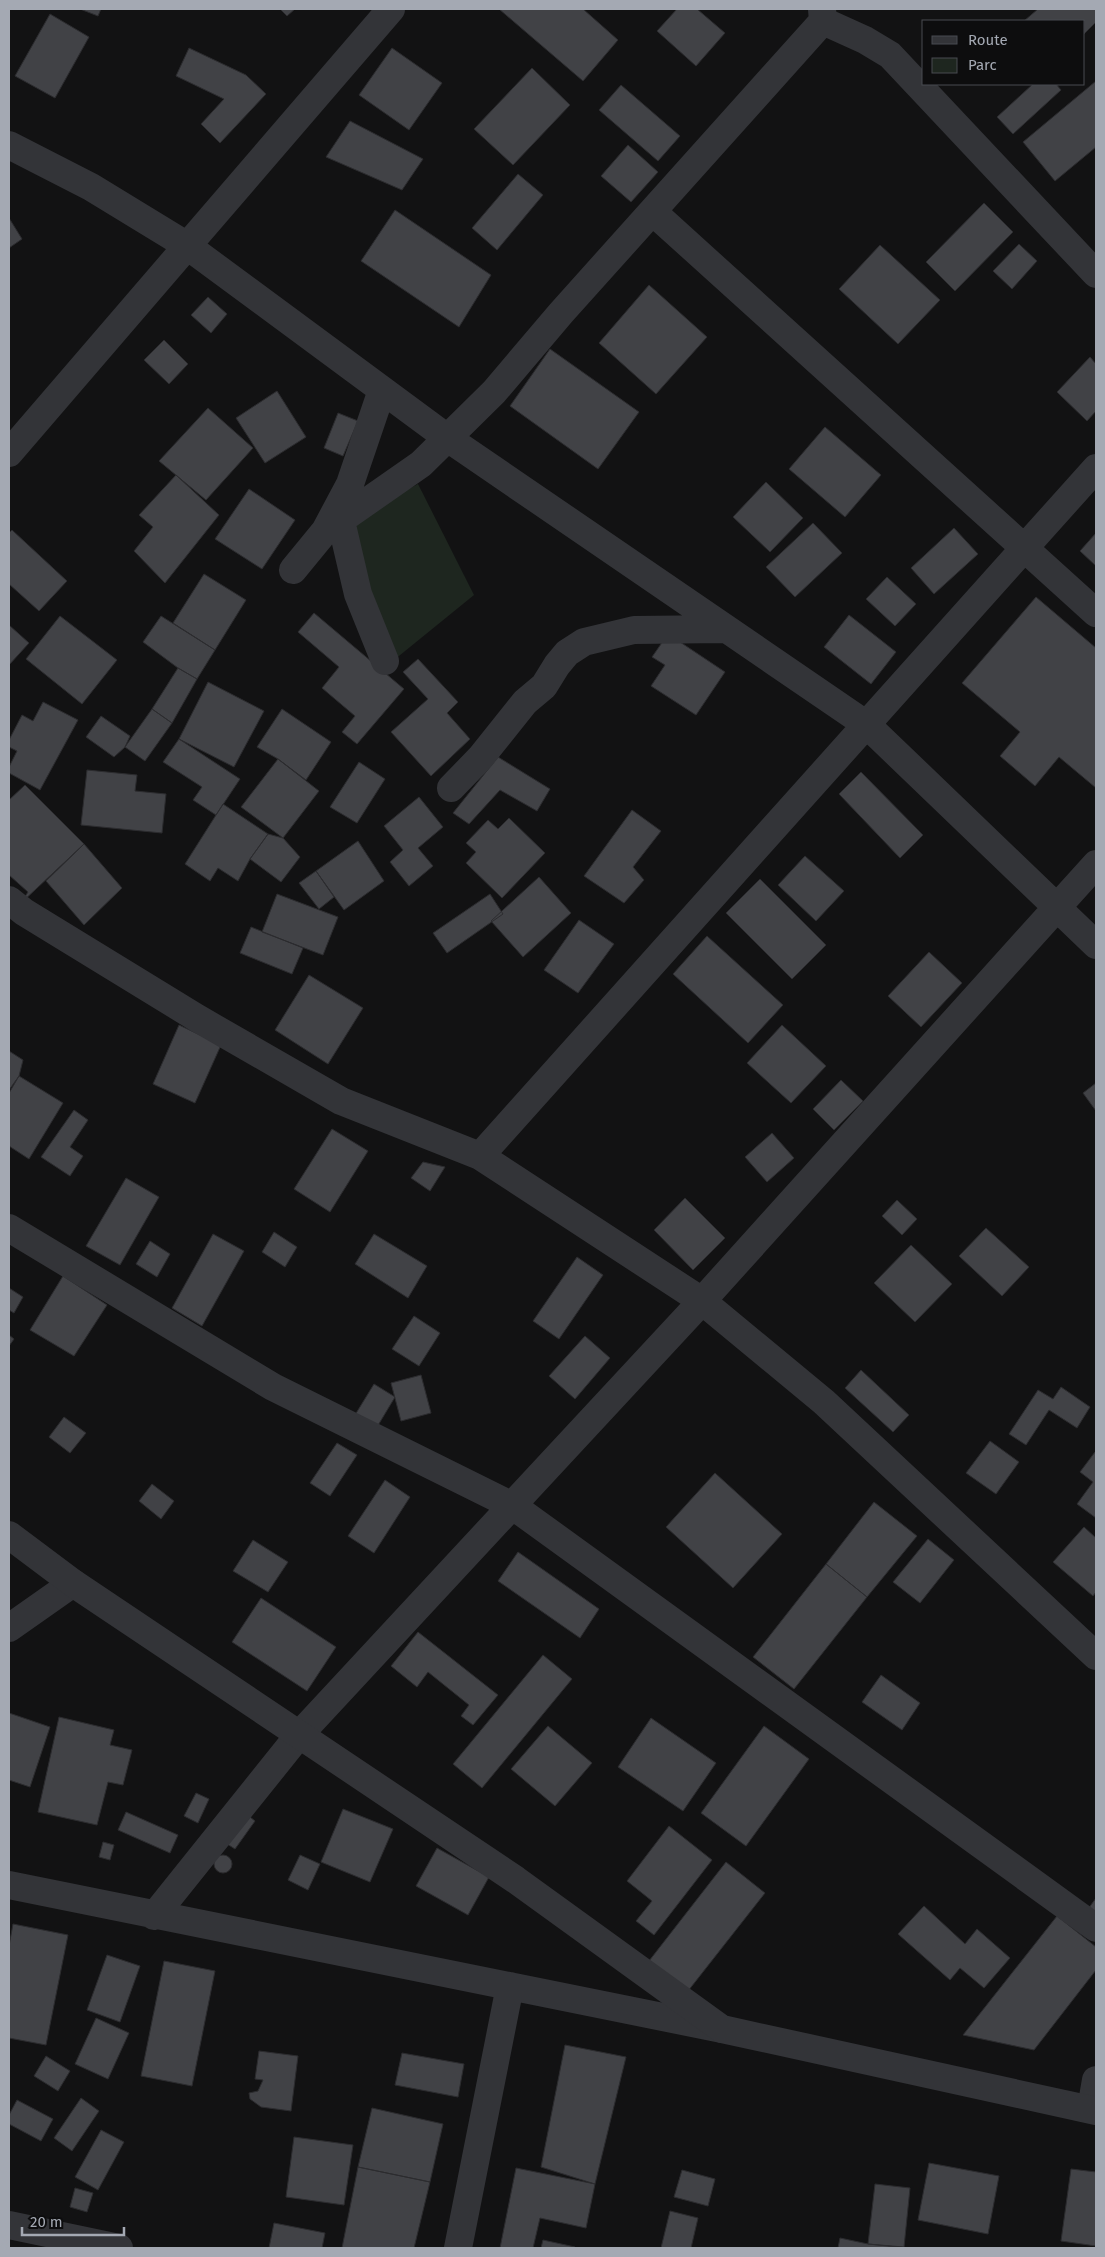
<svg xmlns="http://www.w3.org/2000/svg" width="1105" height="2257" font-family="'Fira Sans',sans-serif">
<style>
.green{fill:#1e261f}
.building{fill:#414246;stroke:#2c2c2f}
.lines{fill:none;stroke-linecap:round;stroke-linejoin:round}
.minor{stroke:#333438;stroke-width:28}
.tertiary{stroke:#333438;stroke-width:28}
</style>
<rect width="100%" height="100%" fill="#121213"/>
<path class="green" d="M418,484L474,595L378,673L333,529Z"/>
<path class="building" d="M80,9H101L98,16Z
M280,9H295L287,16Z
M499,9H583L618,40L583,81Z
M677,9H697L725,33L696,66L657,31Z
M1038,9H1096V22L1084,34V21H1024Z
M50,14L89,37L55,98L15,76Z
M189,48L246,75L266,94L220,143L201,124L224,99L176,76Z
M392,48L442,83L409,130L359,95Z
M532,68L570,105L513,165L474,129Z
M1096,81V147L1055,181L1023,142Z
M1033,84H1056L1061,90L1013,134L997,117Z
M621,85L680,136L658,161L599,110Z
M350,121L423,159L402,190L326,157Z
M628,145L658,172L631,202L601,176Z
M518,174L543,195L497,250L472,228Z
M984,203L1013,232L955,291L926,262Z
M395,210L491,275L459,327L361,261Z
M9,218L22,239L9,248Z
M1019,244L1037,261L1012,289L993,271Z
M880,245L940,300L898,344L839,289Z
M649,285L707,337L656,394L599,343Z
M208,297L227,314L211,333L191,315Z
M164,340L188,364L169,384L144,360Z
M550,349L639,412L598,469L510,406Z
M1090,357L1096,364V411L1087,421L1057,392Z
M277,391L306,437L265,463L236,418Z
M208,408L253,448L206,500L159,461Z
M338,413L358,421L343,456L324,448Z
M825,427L881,475L845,517L789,469Z
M176,475L219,515L165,583L134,551L153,527L139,515Z
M766,482L803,518L770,552L733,517Z
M249,489L295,520L262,569L215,539Z
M813,523L842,553L795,597L766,567Z
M954,528L978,554L934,594L911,568Z
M12,530L67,581L39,611L9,584V533Z
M1096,533V566L1080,551Z
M204,574L246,600L215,650L173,623Z
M887,577L916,604L895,626L866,599Z
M1036,597L1096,648V788L1059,757L1035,786L1000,756L1020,732L962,683Z
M314,613L404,689L357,744L342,732L355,716L322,688L339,667L298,632Z
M849,615L896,652L871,684L824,647Z
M60,616L117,660L82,704L26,659Z
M161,616L215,650L197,679L178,668L143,642Z
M9,625L29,643L9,665Z
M668,634L725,672L696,715L651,686L665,665L652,657Z
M418,659L458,702L447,713L470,739L431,776L391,732L428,699L403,672Z
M178,668L197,679L172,723L152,709Z
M208,682L264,711L234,767L179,739Z
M43,702L78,720L40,790L9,773V767L17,751L9,747V740L22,715L33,721Z
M152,709L172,723L145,761L125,747Z
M282,709L331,742L306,780L278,759L257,747Z
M101,716L130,736L125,747L114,757L86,737Z
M179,739L240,779L216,815L193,800L202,787L163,762Z
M498,757L550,789L537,811L500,790L469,824L453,813Z
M278,759L319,791L283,838L241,807Z
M359,762L385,779L357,823L330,807Z
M87,770L137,775L135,791L166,794L162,833L81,825Z
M861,772L923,835L900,858L839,794Z
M25,785L84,844L20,904L28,892L9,875V800Z
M419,797L443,827L418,848L433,866L409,886L390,862L403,850L384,826Z
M223,804L268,834L250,859L238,881L218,868L210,881L185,864Z
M632,810L661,831L633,867L644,880L624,903L584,876Z
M509,818L545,853L502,898L466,863L476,852L466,843L488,820L498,829Z
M268,834L283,838L300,857L281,882L250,859Z
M358,841L384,881L344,910L316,871Z
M84,844L122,888L84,925L46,881Z
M805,856L844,891L816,921L778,885Z
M316,871L334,897L319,909L299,883Z
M539,877L571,913L523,957L491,921Z
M760,879L826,945L792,979L726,913Z
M277,894L338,917L323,955L262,932Z
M490,894L503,914L447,953L433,933Z
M579,920L614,944L578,993L544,970Z
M251,927L303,948L292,974L240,953Z
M707,936L783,1005L748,1043L673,974Z
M929,952L962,983L921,1027L888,996Z
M309,975L363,1008L328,1064L275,1030Z
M179,1025L221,1045L195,1103L153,1084Z
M782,1025L826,1066L791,1103L747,1063Z
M9,1051L23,1060L19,1076L9,1090Z
M19,1076L63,1103L29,1159L9,1146V1093Z
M841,1080L863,1101L834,1130L813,1109Z
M1096,1083V1111L1083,1093Z
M74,1110L88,1120L70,1147L83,1156L70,1176L41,1157Z
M332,1129L368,1151L330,1212L294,1189Z
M772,1133L794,1158L767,1182L745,1157Z
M423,1162L445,1167L430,1191L411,1178Z
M126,1178L159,1197L120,1265L86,1246Z
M685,1198L725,1238L693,1270L654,1230Z
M897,1200L917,1219L902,1235L882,1216Z
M986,1228L1029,1267L1002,1296L959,1256Z
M274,1232L297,1247L285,1267L262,1252Z
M213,1234L244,1251L202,1326L172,1308Z
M374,1234L427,1266L408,1298L355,1264Z
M150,1241L170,1254L157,1277L136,1264Z
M911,1245L952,1284L915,1322L874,1283Z
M577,1257L603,1275L559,1339L533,1321Z
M63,1276L107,1305L74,1356L30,1330Z
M9,1288L23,1297L14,1313L9,1310Z
M414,1316L440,1333L419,1366L392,1349Z
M9,1335L14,1339L9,1346Z
M585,1336L610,1358L575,1399L549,1376Z
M861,1370L909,1415L893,1432L845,1388Z
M421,1375L431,1413L401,1421L391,1383Z
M374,1384L395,1397L377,1427L355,1415Z
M1061,1387L1090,1407L1077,1428L1049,1410L1026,1445L1009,1434L1038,1390L1053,1399Z
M64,1417L86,1433L70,1453L49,1437Z
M990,1441L1019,1462L996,1494L966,1473Z
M337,1443L357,1455L330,1496L310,1483Z
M1095,1452L1096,1453V1518L1077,1504L1093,1482L1080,1472Z
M715,1473L782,1534L733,1588L666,1527Z
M385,1480L410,1497L374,1553L348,1536Z
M152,1484L174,1501L161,1519L139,1501Z
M874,1502L917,1536L867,1597L826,1564Z
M1084,1527L1096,1538V1592L1093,1596L1053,1562Z
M928,1539L954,1560L920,1603L893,1582Z
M253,1540L288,1562L268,1592L233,1571Z
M518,1552L599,1609L580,1638L498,1581Z
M826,1564L867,1597L794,1689L753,1657Z
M261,1598L336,1647L307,1691L232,1642Z
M418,1632L498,1695L473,1725L461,1716L469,1705L428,1672L417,1687L391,1666Z
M543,1655L572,1679L482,1788L453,1764Z
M881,1675L920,1703L902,1730L862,1702Z
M9,1713L50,1727L30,1787L9,1780Z
M59,1717L114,1730L110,1745L132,1750L123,1785L108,1782L97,1825L38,1812Z
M651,1718L716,1763L683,1811L618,1767Z
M548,1726L592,1763L555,1806L511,1769Z
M764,1726L809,1759L746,1846L701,1813Z
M196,1793L209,1799L198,1823L184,1816Z
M343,1809L393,1829L370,1882L321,1862Z
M126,1812L178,1835L170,1853L118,1830Z
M245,1813L255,1821L235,1849L224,1842Z
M669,1826L712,1860L654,1935L636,1921L652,1901L627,1881Z
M103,1842L114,1845L110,1860L99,1857Z
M437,1848L489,1877L468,1915L416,1886Z
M214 1864a9 9 0 1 1 18 0a9 9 0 1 1-18 0Z
M300,1855L320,1864L308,1890L288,1880Z
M726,1862L765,1893L688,1991L649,1961Z
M1096,1898V1920L1086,1912Z
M924,1906L965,1944L977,1929L1010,1958L984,1988L960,1968L950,1980L898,1934Z
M1057,1916L1096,1947V1970L1034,2050L963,2035Z
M13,1924L68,1935L46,2045L9,2038V1946Z
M107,1955L140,1966L120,2022L87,2010Z
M164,1961L215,1971L192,2086L141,2076Z
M96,2018L129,2033L108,2079L75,2064Z
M565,2045L626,2057L595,2184L541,2167Z
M259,2051L298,2056L291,2111L261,2107L250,2099L249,2093L258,2091L263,2080L255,2079Z
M402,2053L464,2064L458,2097L395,2085Z
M46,2056L70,2071L58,2091L34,2076Z
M81,2098L99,2111L72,2151L54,2138Z
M17,2100L53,2119L41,2141L9,2124V2115Z
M372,2108L443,2124L430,2182L358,2167Z
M101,2130L124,2142L98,2190L75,2177Z
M294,2137L353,2145L344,2205L286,2197Z
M929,2163L999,2176L988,2234L918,2220Z
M358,2167L430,2182L414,2248H342Z
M516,2168L595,2184L586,2228L540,2218L533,2248H500Z
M1071,2169L1096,2172V2246L1061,2241Z
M682,2170L715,2179L708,2206L674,2197Z
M875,2184L910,2188L904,2247L868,2244Z
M75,2188L93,2193L87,2212L70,2207Z
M670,2211L698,2218L691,2248H661Z
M274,2223L325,2233L322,2248H269Z
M840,2238L868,2244L907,2248H838Z
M543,2240L575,2247V2248H541Z"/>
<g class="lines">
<path class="minor" d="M822,9L823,21L865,40L890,55L1096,274
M9,145L91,187L186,245L446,437L867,725L1096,945
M653,212L1096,613
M9,453L391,9
M341,521L358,594L385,661
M325,531L421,464L494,392L561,313L823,21
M293,570L325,531L350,484L382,390
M451,788L481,757L525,702L544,686L557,665L567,653L584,642L634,630L726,629
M9,900L24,912L197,1018L341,1101L480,1156L702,1301L824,1402L1096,1656
M480,1156L1096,468
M9,1228L273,1387L513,1506L1096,1928
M9,1628L73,1583
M9,1885L722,2029
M154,1916L299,1735L702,1301L1096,864
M1091,2109L1096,2080
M9,2225L119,2248
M458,2248L510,1986"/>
<path class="tertiary" d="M9,1535L73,1583L516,1880L722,2029L1096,2111"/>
</g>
<rect width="1105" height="2257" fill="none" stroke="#a4a9b3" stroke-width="20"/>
<rect x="922" y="20" width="162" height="65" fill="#0d0d0e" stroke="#494b50"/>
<rect x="932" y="36" width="25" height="8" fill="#333438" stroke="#494b50"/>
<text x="968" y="45" font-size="15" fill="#a4a9b3">Route</text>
<rect x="932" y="58" width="25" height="15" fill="#1e261f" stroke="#494b50"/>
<text x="968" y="70" font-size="15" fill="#a4a9b3">Parc</text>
<path d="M22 2227v8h102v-8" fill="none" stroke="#a4a9b3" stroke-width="2.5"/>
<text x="30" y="2227" font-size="15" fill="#a4a9b3" stroke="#0d0d0e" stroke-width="4" paint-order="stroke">20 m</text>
</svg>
